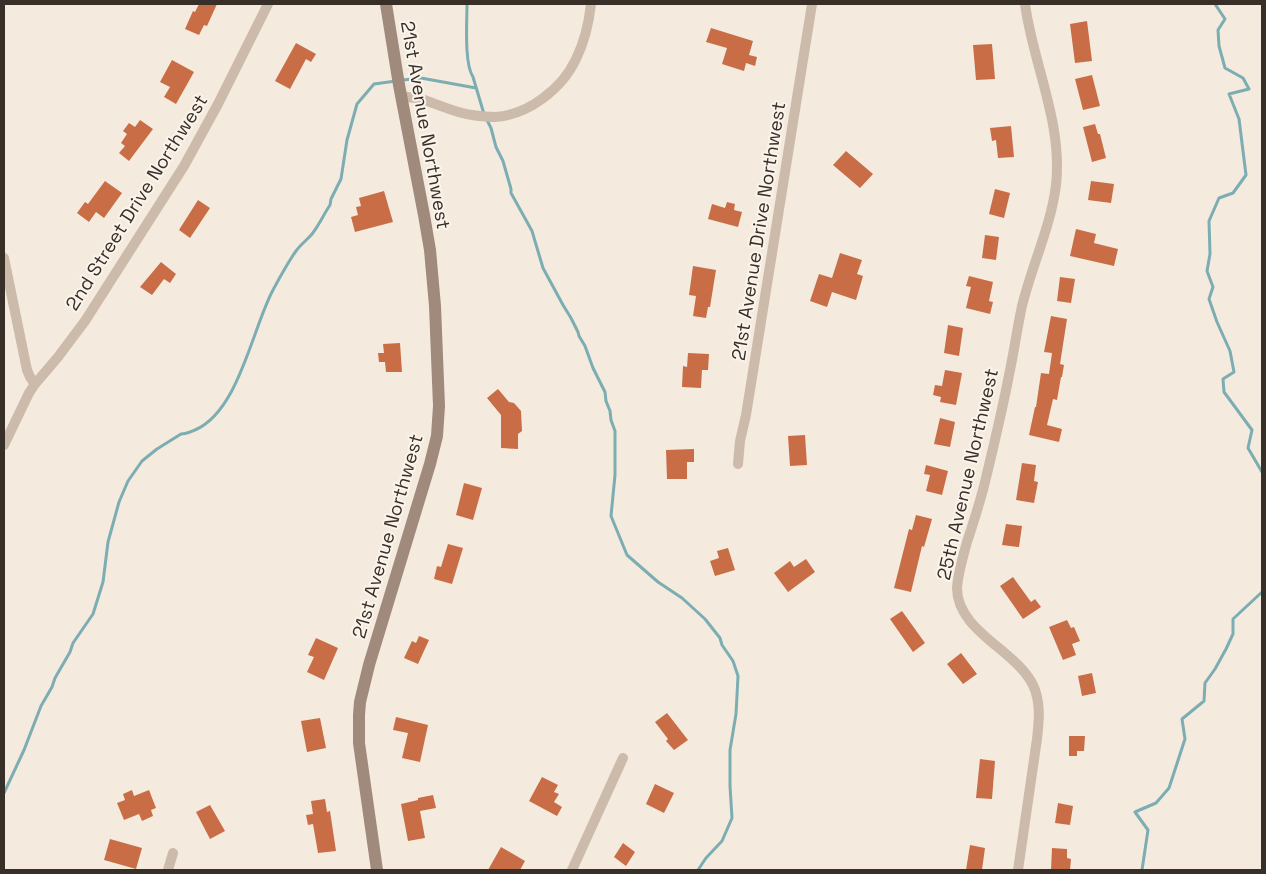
<svg xmlns="http://www.w3.org/2000/svg" width="1266" height="874" font-family="'Space Grotesk',sans-serif">
<style>
.lines{fill:none;stroke-linecap:round;stroke-linejoin:round}
.stream{stroke:#7cadb2;stroke-width:3}
.building{fill:#c96d47}
.street{stroke:#cba;stroke-width:10}
.secondary{stroke:#a08a7b;stroke-width:12}
.labels{text-anchor:middle;stroke-width:4;stroke-linejoin:round;paint-order:stroke}
.street-label{font-size:19px;fill:#392f29;stroke:#fbf4eb}
</style>
<rect width="100%" height="100%" fill="#f4ebde"/>
<g class="lines">
<path class="stream" d="M467,4C467,22 464,63 473,77L484,114
M1215,4L1225,19L1218,30L1219,46L1225,68L1243,78L1249,89L1229,94L1239,119L1246,175L1233,193L1219,198L1209,221L1210,254L1207,271L1213,287L1209,299L1217,322L1230,351L1234,372L1223,379L1224,392L1252,430L1248,448L1262,472
M403,80L421,78L476,88
M487,120L491,128L496,147L503,161L511,189V193L532,231L543,268L563,305L571,318L578,332L579,336L585,346L593,368L605,392L606,401L610,411L611,420L615,431V475L611,516L627,555L658,582L682,598L705,619L720,638L722,645L733,661L738,676L736,714L730,750V786L732,818L722,841L706,858L698,870
M4,793L24,750L41,706L52,687L55,678L70,652L73,643L93,614L103,582L108,542L119,502L128,481L142,461L157,449L181,434C186,434 190,432 195,430C239,411 252,329 273,290C280,277 288,262 296,251C301,244 307,240 312,234C319,225 324,214 330,205L331,199L341,179L347,140L357,104L374,84L396,81
M1142,870L1148,830L1135,812L1156,803L1169,788L1185,739L1182,719L1204,701L1205,683L1215,669L1226,649L1233,634V619L1262,592"/>
</g>
<path class="building" d="M199,4H217L207,26L204,25L199,35L185,29L193,11L195,12Z
M1087,21L1092,61L1075,63L1070,24Z
M711,28L753,41L749,55L757,57L755,66L746,63L744,71L722,64L727,48L706,42Z
M296,43L316,54L311,62L306,59L290,89L275,81Z
M992,44L995,79L976,80L973,45Z
M172,60L194,72L176,104L164,97L170,87L160,82Z
M1092,75L1100,106L1083,110L1075,79Z
M140,120L153,129L129,161L119,153L125,146L121,143L127,134L123,131L129,123L135,127Z
M1095,124L1098,134H1100L1106,158L1092,162L1083,127Z
M1011,126L1014,157L998,158L996,140L992,141L990,128Z
M846,151L873,174L860,188L833,165Z
M105,181L122,193L104,218L96,212L89,222L77,213L85,202L88,204Z
M1091,181L1114,184L1111,203L1088,200Z
M995,189L1010,193L1004,218L989,214Z
M384,191L393,222L355,232L351,217L358,215L356,207L361,206L359,198Z
M198,200L210,208L190,238L179,230Z
M727,202L735,204L734,210L742,212L738,227L708,219L712,204L725,208Z
M1076,229L1096,234L1094,243L1118,249L1114,266L1070,256Z
M985,235L999,237L996,260L982,258Z
M840,253L862,260L857,274L863,276L856,300L832,292L827,307L810,301L819,274L832,278Z
M161,262L176,274L170,283L164,279L152,295L140,287Z
M693,266L716,270L710,307H708L706,318L693,316L696,296L689,295Z
M969,276L993,282L989,301L993,302L990,314L966,308L971,287L966,286Z
M1060,277L1075,279L1071,303L1057,301Z
M1051,316L1067,319L1060,364L1064,365L1062,377H1061L1057,400L1053,399L1047,425L1062,429L1059,442L1029,435L1035,407H1036L1041,373L1049,374L1052,353L1044,352Z
M948,325L963,328L959,356L944,353Z
M400,343L402,372H386L385,362H379L378,353H384L383,344Z
M688,353L709,354L708,370H702L701,388L682,387L683,366L687,367Z
M945,370L962,373L956,405L940,402L941,397L933,395L935,385L942,386Z
M498,389L509,402L514,403L521,411L522,431L518,434V449L501,448V415L487,398Z
M940,418L955,422L950,447L934,444Z
M805,435L807,465L790,466L788,436Z
M694,449V462H687V479H667L666,450Z
M1022,463L1036,465L1034,481L1038,482L1034,503L1016,500Z
M926,465L948,471L942,495L926,491L930,475L924,474Z
M464,483L482,488L473,520L456,515Z
M916,515L932,519L924,547L922,546L911,592L894,588L909,529L912,530Z
M1006,524L1022,526L1019,547L1002,545Z
M448,544L463,548L452,584L434,579L437,566L441,567Z
M728,548L735,570L715,576L710,561L719,558L717,551Z
M806,559L815,572L788,592L774,573L790,561L794,567Z
M1013,577L1031,602L1035,599L1041,607L1023,619L1000,586Z
M902,611L925,643L913,652L890,619Z
M1067,620L1071,628L1074,627L1080,641L1072,644L1076,655L1063,660L1049,627Z
M419,636L429,640L418,664L404,658L412,641L416,643Z
M316,638L338,648L324,680L307,672L314,657L308,655Z
M961,653L977,674L963,684L947,664Z
M1092,673L1096,693L1082,696L1078,676Z
M667,713L688,740L674,750L666,741L668,739L655,722Z
M396,717L428,725L420,762L402,758L408,733L393,730Z
M320,718L326,748L307,752L301,721Z
M1069,736H1085L1084,751H1077V756H1069Z
M980,759L995,761L992,799L976,798Z
M542,777L558,785L554,792L559,794L554,802L562,807L557,816L529,801Z
M655,784L674,793L664,813L646,804Z
M132,790L134,796L149,790L156,808L151,810L153,816L142,821L139,814L124,820L117,803L125,800L123,794Z
M433,795L436,808L420,811L425,838L408,841L401,804L418,800V798Z
M325,799L327,812L330,811L336,851L318,853L313,824L308,825L306,815L313,814L311,801Z
M1058,803L1073,806L1070,825L1055,823Z
M210,805L225,831L210,839L196,812Z
M110,839L142,848L136,869L104,860Z
M623,843L635,852L626,866L614,857Z
M970,845L985,848L982,870H966Z
M501,847L525,861L520,870H488Z
M1052,848L1067,849V858L1071,859L1070,870H1051Z"/>
<g class="lines">
<path class="street" d="M401,96C409,97 416,98 424,100C440,105 455,113 472,115C479,116 487,117 495,117C528,115 562,89 576,59C584,43 589,22 591,4
M4,258L27,370L30,377L35,384
M4,445L29,393L35,384L58,357L85,321L184,166L218,104L268,4
M738,464L740,441L746,415L812,4
M168,870L173,853
M572,870L623,758
M1018,870L1037,739C1039,721 1041,702 1033,685C1016,650 957,631 957,588C958,573 963,557 967,542C973,524 979,505 984,486C993,449 1002,412 1009,375C1014,352 1017,329 1022,306C1032,265 1051,226 1056,185C1063,123 1033,64 1025,4"/>
<path class="secondary" d="M377,870L359,743V715L360,702L369,665L430,464L437,436L439,406L435,306L430,250L424,215L399,85L386,4"/>
</g>
<g class="labels">
<g class="street-label">
<text transform="translate(426 125) rotate(80)" y="7">21st Avenue Northwest</text>
<text transform="translate(136 202) rotate(-58)" y="7">2nd Street Drive Northwest</text>
<text transform="translate(758 231) rotate(-81)" y="7">21st Avenue Drive Northwest</text>
<text transform="translate(967 474) rotate(-77)" y="7">25th Avenue Northwest</text>
<text transform="translate(387 536) rotate(-74)" y="7">21st Avenue Northwest</text>
</g>
</g>
<rect width="1266" height="874" fill="none" stroke="#392f29" stroke-width="10"/>
</svg>
